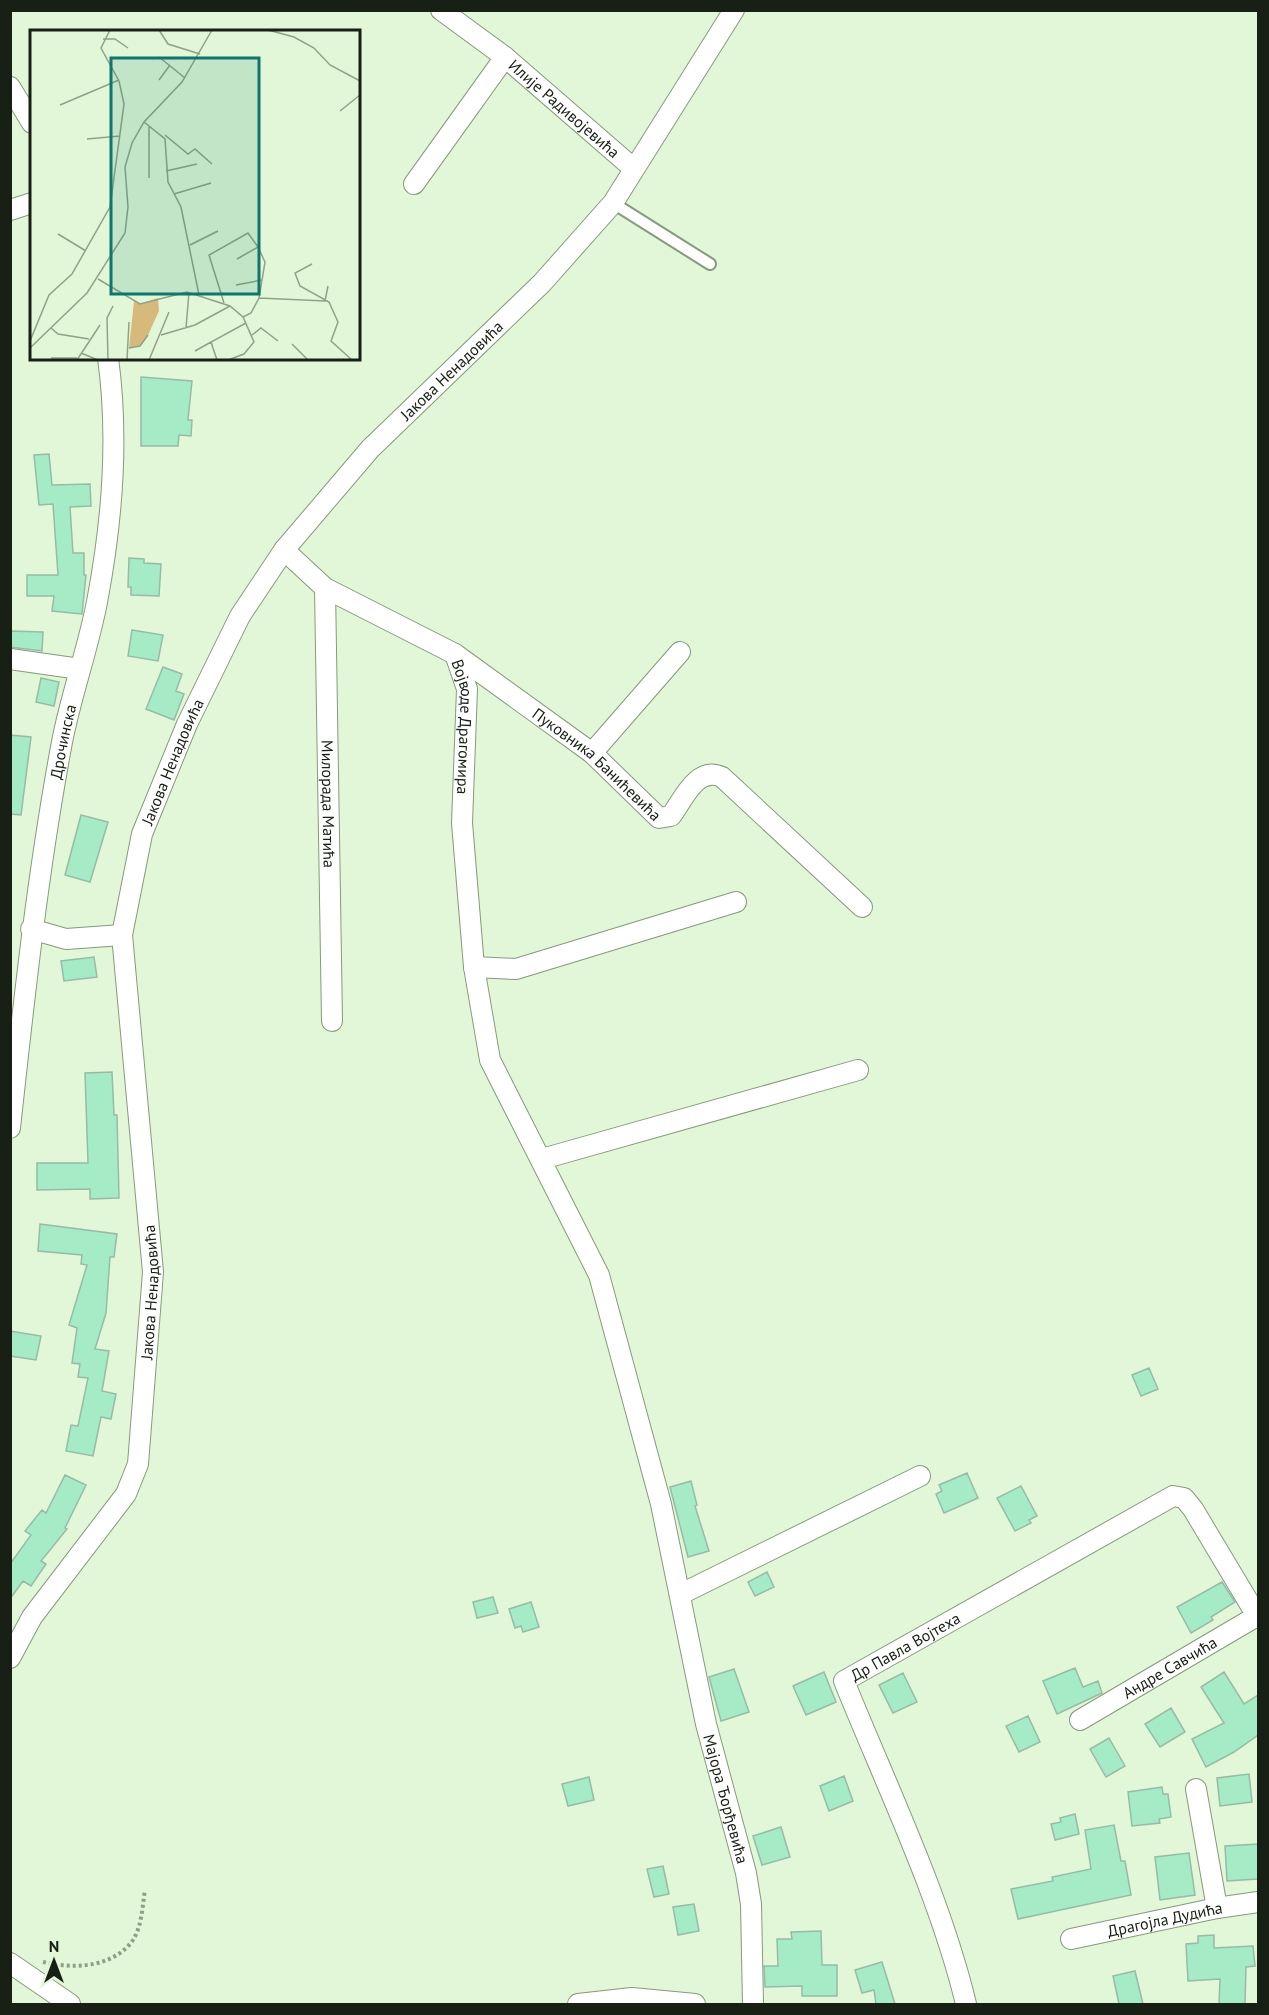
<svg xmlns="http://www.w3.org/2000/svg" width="1269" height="2015" font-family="'PT Sans',sans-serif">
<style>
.building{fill:#a4ebc6;stroke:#97bba7;stroke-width:1.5}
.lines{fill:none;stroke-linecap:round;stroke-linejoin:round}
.lane-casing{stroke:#869a7c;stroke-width:14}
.street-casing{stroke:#869a7c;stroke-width:22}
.path{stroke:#8e9e87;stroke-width:4;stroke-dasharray:3 3;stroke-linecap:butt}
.lane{stroke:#fff;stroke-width:10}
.street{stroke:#fff;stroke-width:20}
.labels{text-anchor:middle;stroke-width:5;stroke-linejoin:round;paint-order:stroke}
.street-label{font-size:16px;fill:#182015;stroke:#e2f7d7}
.inset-road{fill:none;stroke:#91a189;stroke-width:1.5}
.view{fill:#0f766e;fill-opacity:0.15;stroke:#0f766e;stroke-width:3}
.inset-edge{fill:none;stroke:#182015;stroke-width:3}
</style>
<rect width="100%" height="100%" fill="#e2f7d7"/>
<path class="building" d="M141,377L192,381L188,420H192L191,436L179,435L178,446H141Z
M49,454L52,485L90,484L91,506L70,507L73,553H84V575H86L82,614L52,611L54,596H27V575H58L53,504L39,505L34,455Z
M129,558L144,559V563L161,564L159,596L131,595V587H128Z
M132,630L163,635L158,661L128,656Z
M10,631L43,632L42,651L10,647Z
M163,667L182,674L176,691L184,694L174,720L146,709Z
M41,678L59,682L54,706L36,702Z
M10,735L31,737L21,815L10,814Z
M81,815L108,822L90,882L65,875Z
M94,957L97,977L64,981L61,961Z
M112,1072L114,1115H117L119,1198L90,1199V1189L37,1190V1163H88L85,1073Z
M40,1224L117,1234L114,1257H110L106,1313L95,1349L109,1351L102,1391L116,1394L111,1419L101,1417L93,1456L66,1451L71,1425L78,1426L88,1378L78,1377L80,1364L72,1363L77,1328L69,1325L87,1265L81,1264L82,1255L38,1251Z
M10,1331L41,1336L36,1360L10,1356Z
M1149,1368L1158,1389L1141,1396L1132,1375Z
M967,1473L978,1498L944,1513L936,1494L942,1491L939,1485Z
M65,1475L86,1485L65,1528L67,1529L41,1561L46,1564L31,1586L23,1581L10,1599V1564L31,1535L25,1531L42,1510L46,1513Z
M691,1481L697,1505L695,1506L709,1551L688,1557L670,1487Z
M1021,1486L1037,1516L1029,1520L1031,1523L1015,1531L997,1498Z
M767,1572L774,1587L755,1596L748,1582Z
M1222,1582L1235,1602L1211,1617L1213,1620L1191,1633L1177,1607Z
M493,1597L498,1613L477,1618L473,1602Z
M531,1602L539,1627L523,1632L521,1626L515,1628L509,1609Z
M1075,1668L1083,1687L1098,1681L1102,1693L1057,1714L1043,1681Z
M734,1669L749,1712L721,1721L709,1677Z
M824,1672L836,1702L806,1715L793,1686Z
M1224,1672L1244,1704L1258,1695V1735L1234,1752L1206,1767L1192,1739L1224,1723L1201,1687Z
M903,1673L917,1702L893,1713L879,1685Z
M1171,1708L1185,1732L1160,1747L1145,1724Z
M1028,1716L1040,1742L1019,1752L1006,1726Z
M1109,1738L1125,1766L1106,1777L1090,1749Z
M1249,1774L1252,1802L1220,1806L1217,1778Z
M844,1776L853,1801L829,1811L820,1786Z
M589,1777L594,1800L568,1806L562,1784Z
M1162,1787L1163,1794H1168L1171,1817L1159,1819L1160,1823L1132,1826L1128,1792Z
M1075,1814L1079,1834L1055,1840L1051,1824L1061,1822L1060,1818Z
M1114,1825L1121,1861H1125L1131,1895L1018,1919L1011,1889L1053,1881L1052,1877L1091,1869L1085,1830Z
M781,1827L790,1857L762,1865L753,1836Z
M1258,1844V1879L1227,1881L1225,1846Z
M1189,1853L1195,1895L1160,1900L1155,1857Z
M663,1866L669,1894L654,1897L647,1869Z
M694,1904L699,1931L678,1935L673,1907Z
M821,1931L822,1965H837V1996H802V1986L765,1987L764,1966H778L777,1939H792L791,1932Z
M1214,1935V1948L1253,1946L1255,1966L1246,1967L1245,2004H1219L1220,1979L1188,1981L1186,1944L1198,1943V1936Z
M882,1962L895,2004H876L874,1990L862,1993L855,1970Z
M1135,1971L1143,2004H1119L1113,1976Z"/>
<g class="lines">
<g class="lane-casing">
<path id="lane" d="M613,203L710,264"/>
</g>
<g class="street-casing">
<g id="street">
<path id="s1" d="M441,10L505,57L633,168"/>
<path d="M10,87L32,123"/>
<path d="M414,184L505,57"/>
<path d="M10,210L32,203"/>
<path id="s2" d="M284,550L325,588L455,654L467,689L462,823L474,967L490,1060L599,1275L661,1504L706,1724L746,1873L751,1904L753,2004"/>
<path id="s3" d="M325,588L332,1021"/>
<path id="s4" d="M455,654L592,753L659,818L671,816C683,800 697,765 722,777L862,907"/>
<path d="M10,659L80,669"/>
<path d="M592,753L680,652"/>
<path d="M31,929L66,939L122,935"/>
<path d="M474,967L516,969L736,902"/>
<path id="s5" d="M10,1128C24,999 38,870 62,742C71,695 88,649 97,602C112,523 119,438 108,358"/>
<path d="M542,1159L858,1070"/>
<path d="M681,1594L920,1476"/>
<path id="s6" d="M10,1658L32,1617L126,1494L138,1464L153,1272L122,935L142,834L187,724L240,616L284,550L370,449L542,283L613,203L734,10"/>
<path id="s7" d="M1080,1720L1257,1616L1258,1618"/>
<path d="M1196,1789L1217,1908"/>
<path id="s8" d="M1071,1939L1217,1908L1258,1902"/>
<path d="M10,1963L70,2004"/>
<path d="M578,2004L632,1998L695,2004"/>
<path id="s9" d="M966,2004C940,1896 886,1785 844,1681L1173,1496L1184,1498L1193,1509L1257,1616"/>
</g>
</g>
<path class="path" d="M43,1962C72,1969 109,1968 130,1944C142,1930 142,1908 145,1890"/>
<use href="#lane" class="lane"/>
<use href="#street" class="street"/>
</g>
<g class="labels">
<g class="street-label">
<text dy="6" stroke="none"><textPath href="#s1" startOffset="158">Илије Радивојевића</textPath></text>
<text dy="6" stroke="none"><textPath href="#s6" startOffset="1432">Јакова Ненадовића</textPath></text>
<text dy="6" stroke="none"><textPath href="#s2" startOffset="276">Војводе Драгомира</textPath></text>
<text dy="6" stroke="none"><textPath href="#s5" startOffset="390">Дрочинска</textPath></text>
<text dy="6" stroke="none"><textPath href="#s6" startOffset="946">Јакова Ненадовића</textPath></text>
<text dy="6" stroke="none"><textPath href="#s4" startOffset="180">Пуковника Банићевића</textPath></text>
<text dy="6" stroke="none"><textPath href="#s3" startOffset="216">Милорада Матића</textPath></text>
<text dy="6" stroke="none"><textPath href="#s6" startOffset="406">Јакова Ненадовића</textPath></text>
<text dy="6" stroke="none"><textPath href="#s9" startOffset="416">Др Павла Војтеха</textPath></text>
<text dy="6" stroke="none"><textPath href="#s7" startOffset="104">Андре Савчића</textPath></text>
<text dy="6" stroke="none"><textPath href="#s2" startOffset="1392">Мајора Ђорђевића</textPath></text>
<text dy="6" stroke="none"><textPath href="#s8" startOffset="96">Драгојла Дудића</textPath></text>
</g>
</g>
<g transform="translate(30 30)">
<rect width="330" height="330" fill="#e2f7d7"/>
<path d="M128,268L129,281L118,305L110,316L99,318L104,271L110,274Z" fill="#d8b97c"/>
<path class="inset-road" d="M129,0L138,14L170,24M238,0L264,7L284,18L300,35L330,51M73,9H85L98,18M129,27L155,48M129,50L140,35M30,75L89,50M310,81L330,65M114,92L135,109L138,152L151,177L169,265M119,97V148M135,105L158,124L165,119L182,134M57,109L90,106M136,141L167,134M144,164L181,153M28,204L56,221M160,215L188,201M207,229L228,217L235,232L229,268L221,283L213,287M282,234L265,243L270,256L299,272L308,292L301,311L322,330M68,249L110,274L157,262L200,276L213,287L224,312L214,324L198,330M206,255L232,250M229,268L295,271L298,256M194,273L179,225L218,203L228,217M21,298L28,304L59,309M156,298L159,262M131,305L165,295L200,276M222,305L231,298L248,311M0,311L19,265L42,244L80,177L94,74L89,51L71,18L80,0M262,314L278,330M0,318L57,263L95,203L98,177L95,137L102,113L114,92L152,52L182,0M99,318L110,316L118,305M165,321L181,312M51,323L68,330M21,328H47M47,330L70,295M78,330L77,288L83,276M97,330L99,292M119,330L139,282M187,330L181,312L216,293"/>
<path class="view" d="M81,28H229V264H81Z"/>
<rect width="330" height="330" class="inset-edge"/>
</g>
<rect width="1269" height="2015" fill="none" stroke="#182015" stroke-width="24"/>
<g transform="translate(54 1961)" stroke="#e2f7d7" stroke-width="4.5" paint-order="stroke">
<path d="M0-4.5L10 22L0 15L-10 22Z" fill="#182015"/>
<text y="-9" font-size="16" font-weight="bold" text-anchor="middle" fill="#182015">N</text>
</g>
</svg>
